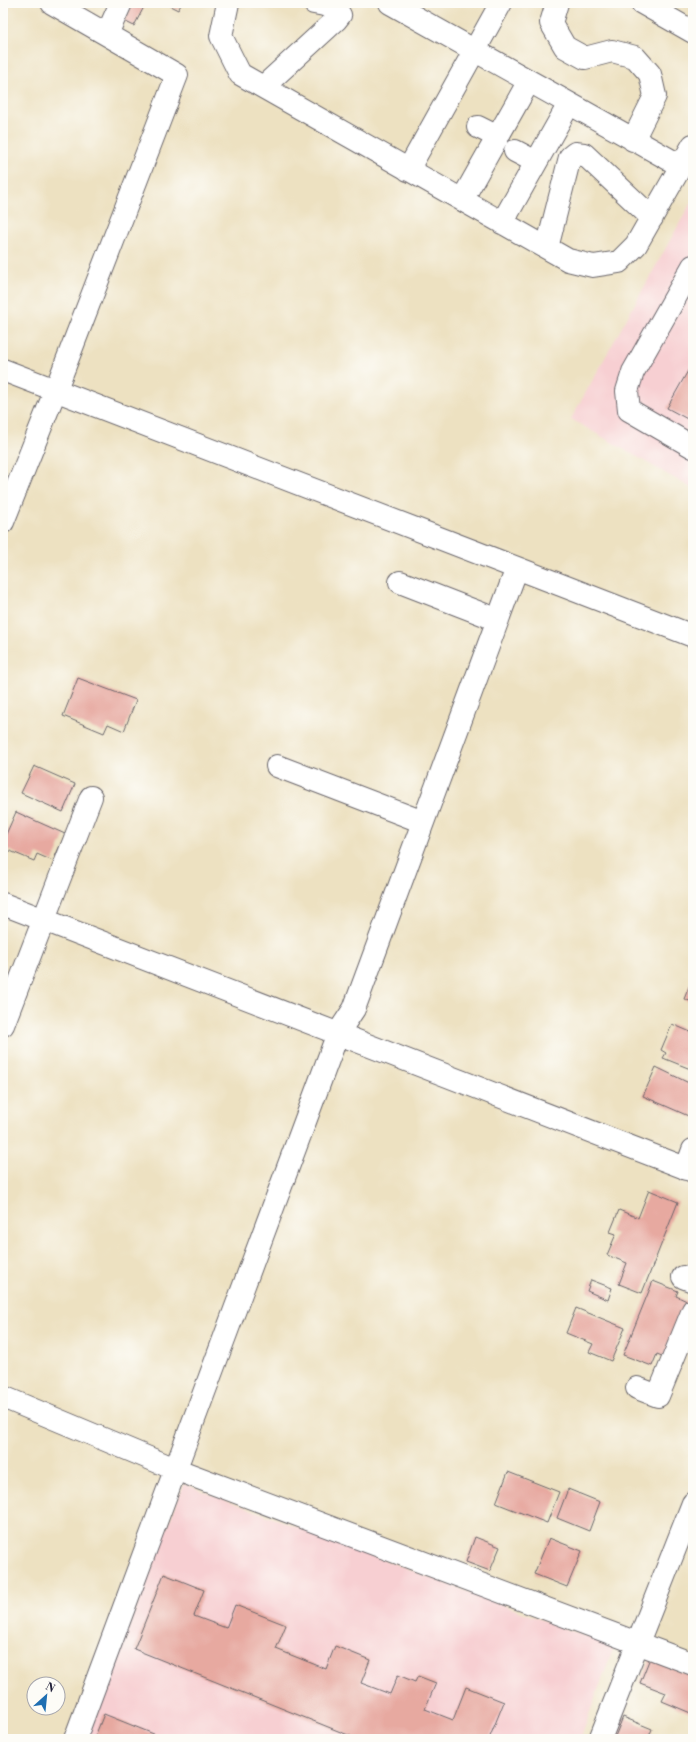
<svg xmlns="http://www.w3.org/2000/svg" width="696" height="1742" font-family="'Libre Bodoni',serif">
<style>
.built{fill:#f7cfd2}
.building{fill:#e7a9a0}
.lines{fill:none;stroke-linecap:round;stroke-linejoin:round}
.minor-casing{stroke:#69656a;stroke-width:24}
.minor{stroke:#fff;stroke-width:22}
</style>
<rect width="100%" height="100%" fill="#fdfcf7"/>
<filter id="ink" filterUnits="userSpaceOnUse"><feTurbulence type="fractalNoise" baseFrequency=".025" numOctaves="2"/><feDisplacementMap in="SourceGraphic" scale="8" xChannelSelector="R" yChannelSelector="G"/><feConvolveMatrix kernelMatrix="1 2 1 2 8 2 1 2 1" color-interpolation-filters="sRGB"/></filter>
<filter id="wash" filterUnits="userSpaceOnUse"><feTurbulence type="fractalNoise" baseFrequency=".012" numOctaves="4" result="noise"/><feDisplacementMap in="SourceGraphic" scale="16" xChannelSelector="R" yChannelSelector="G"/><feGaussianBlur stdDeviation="0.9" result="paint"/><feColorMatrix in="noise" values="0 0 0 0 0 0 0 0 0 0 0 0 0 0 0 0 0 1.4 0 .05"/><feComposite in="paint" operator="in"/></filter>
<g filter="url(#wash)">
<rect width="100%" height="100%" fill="#ede1c1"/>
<path class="built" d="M693,199V489L571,419Z
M184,1484L614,1647L580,1739H85Z"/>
<g id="blocks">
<path class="building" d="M133,3H146L134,26L124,21Z
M164,3H182L178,10Z
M693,362V422L667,408Z
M78,678L136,700L124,731L108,724L104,733L63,716Z
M34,766L75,784L63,812L21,793Z
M16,812L65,834L53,861L37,854L34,861L3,848V841Z
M693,977V1002L684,999Z
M672,1024L693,1033V1070L663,1058L666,1053L661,1050Z
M656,1067L693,1085V1118L643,1096Z
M649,1190L678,1202L642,1293L619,1284L627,1263L607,1255L616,1234L610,1232L619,1210L638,1218Z
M591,1280L612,1288L608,1300L587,1291Z
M653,1281L678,1291L676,1296L689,1302L667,1358L657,1354L652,1366L623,1355Z
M576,1308L625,1328L611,1361L589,1352L593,1344L566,1333Z
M508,1472L559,1492L547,1523L496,1503Z
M568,1489L600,1502L589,1531L557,1518Z
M475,1537L500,1547L490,1571L466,1562Z
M549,1538L582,1551L567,1587L534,1574Z
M164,1574L204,1590L194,1616L226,1628L235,1605L286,1625L276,1649L326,1669L335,1646L370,1660L361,1683L390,1694L398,1675L415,1682L418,1676L436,1683L425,1709L453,1720L466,1687L504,1702L489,1739H358L134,1649Z
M650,1658L693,1676V1714L662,1701L666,1693L640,1683Z
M104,1714L166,1739H94Z
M623,1717L652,1729L648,1739H614Z"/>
</g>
</g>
<g filter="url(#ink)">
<use href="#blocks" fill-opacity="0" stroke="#69656a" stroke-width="1"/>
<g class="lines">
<g class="minor-casing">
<path id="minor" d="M228,3L221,36L240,74L568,260L593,266L619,262L636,245L693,145
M390,3L681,166
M557,3L551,23L565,47L585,58L612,51L635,57L650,74L655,96L633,140
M642,3L693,32
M107,34L121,3
M263,87L336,20L340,15L335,7L314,3
M478,127L498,137
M515,151L536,162
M408,170L501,3
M462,200L529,81
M502,223L569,104
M547,248L570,157L575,153L584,154L652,218
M693,266L633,372L627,391L629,410L693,447
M3,370L517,568L354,1009L338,1033L75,1739
M3,522L56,389L177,75L52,3
M517,568L693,636
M400,582L498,620
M277,766L423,822
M3,904L693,1171
M3,1025L91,797
M686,1169L693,1150
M683,1277L693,1281
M637,1388L658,1396L693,1310
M3,1397L175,1469L693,1664
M600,1739L693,1503"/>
</g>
<use href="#minor" class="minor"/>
</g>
</g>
<rect width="696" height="1742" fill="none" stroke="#fdfcf7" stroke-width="16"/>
<g transform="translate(46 1696) rotate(27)"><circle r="19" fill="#fdfcf7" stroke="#a5a5ac"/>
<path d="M0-3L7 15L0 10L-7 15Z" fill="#1f6fb2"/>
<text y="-6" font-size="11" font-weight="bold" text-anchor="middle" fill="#22223b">N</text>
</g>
</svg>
